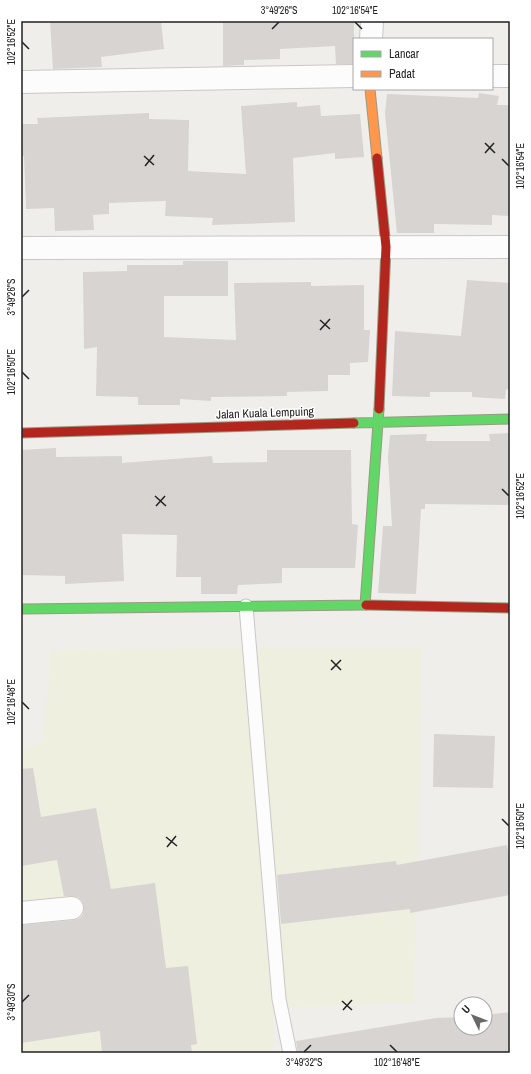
<svg xmlns="http://www.w3.org/2000/svg" width="531" height="1074" font-family="'Archivo Narrow',sans-serif">
<style>
.farmland{fill:#efefdf}
.building{fill:#d7d4d2}
.lines{fill:none;stroke-linecap:round;stroke-linejoin:round}
.lane-casing{stroke:#c9c8c7;stroke-width:15}
.street-casing{stroke:#c9c8c7;stroke-width:24}
.fast-casing{stroke:#999a82;stroke-width:11}
.slow-casing{stroke:#999a82;stroke-width:11}
.jam-casing{stroke:#999a82;stroke-width:11}
.lane{stroke:#fdfcfc;stroke-width:13}
.street{stroke:#fdfcfc;stroke-width:22}
.fast{stroke:#63d668;stroke-width:9}
.slow{stroke:#ff974d;stroke-width:9}
.jam{stroke:#b3261e;stroke-width:9}
.ticks{fill:none;stroke:#222;stroke-width:1.5}
.labels{text-anchor:middle;stroke-width:3;stroke-linejoin:round;paint-order:stroke}
.street-label{font-size:12px;fill:#222;stroke:#fff}
.neatline{fill:none;stroke:#222;stroke-width:1.5}
.ticks-label{font-size:10px;text-anchor:middle;fill:#222}
</style>
<rect width="100%" height="100%" fill="#f0eeeb"/>
<path class="farmland" d="M422,647L414,1003L274,1008L273,1053H21V753L43,739L51,649Z"/>
<path class="building" d="M50,21H161L164,49L101,57L102,67L53,69Z
M223,21H354V64H336L335,46L280,49V59L244,60V65L223,66Z
M479,93L499,96L497,105H510V216L492,215V225L434,224V233H397L385,113L387,94L478,98Z
M297,102V107L320,105L321,116L360,114L364,157L335,159V153L293,158L295,222L212,225L213,218L165,216L166,201L109,203V214L93,215L94,230L55,231L54,208L26,209L24,156H21V124H38L37,118L149,113V119L189,120L188,171L246,174L241,106Z
M183,261H228V296H164V337L236,340L234,283L311,282V286L364,285V330H370L368,362L350,363V375H328V391L287,392V396L211,397V401L180,399V405H138V397L96,396L97,347L84,349L83,272L127,271V265H183Z
M467,280L510,283V390L506,389L505,399L472,397V392H430V397L392,396L395,331L461,336Z
M510,433V505L425,504V509H421L416,594L378,593L383,526H392L388,457L390,435L427,434L426,441H490L489,434Z
M56,448V457L122,456V463L212,456L213,463L267,462V450H351L352,524L358,525L355,568H282V583L238,585L237,594H201V577H176L177,535L122,534L124,581L65,584V576L21,575V450Z
M434,734L495,736L493,788L433,787Z
M33,768L41,817L96,808L111,889L155,883L166,968L188,966L197,1044L191,1045L192,1053H102L100,1031L21,1043V925L74,920L80,918L83,914L84,907L82,901L78,897L64,896L57,860L21,866V769Z
M507,845L510,864V895L410,913V909L281,924L277,875L396,861L397,865Z
M510,1012V1053H298L296,1041L436,1018L461,1017V1028H485V1015Z"/>
<g class="lines">
<g class="lane-casing">
<path id="lane" d="M246,606L279,999L290,1053"/>
</g>
<g class="street-casing">
<path id="street" d="M371,39L372,21
M492,76H510
M21,82L354,76
M21,248L510,247
M21,913L72,908"/>
</g>
<g class="fast-casing">
<path id="fast" d="M354,423L510,419
M365,605L379,409
M21,609L366,605"/>
</g>
<g class="slow-casing">
<path id="slow" d="M370,89L377,158"/>
</g>
<g class="jam-casing">
<path id="jam" d="M377,158L386,247L379,409
M21,433L354,423
M366,605L510,608"/>
</g>
<use href="#lane" class="lane"/>
<use href="#street" class="street"/>
<use href="#fast" class="fast"/>
<use href="#slow" class="slow"/>
<use href="#jam" class="jam"/>
</g>
<path class="ticks" d="M355,22L362,29M272,29L279,22M22,42L29,49M485,143L495,153M485,153L494,143M144,156L154,165M502,159L509,166M145,166L154,155M22,297L29,290M320,320L330,329M320,330L330,319M22,372L29,379M502,489L509,496M155,496L166,506M156,506L165,496M331,660L341,670M331,670L341,660M22,702L29,709M502,819L509,826M166,837L177,846M167,847L176,836M342,1001L352,1010M22,1002L29,995M343,1010L352,1000M390,1045L397,1052M304,1052L311,1045"/>
<g class="labels">
<g class="street-label">
<text transform="translate(265 413) rotate(-2)" y="4">Jalan Kuala Lempuing</text>
</g>
</g>
<rect width="531" height="1074" fill="none" stroke="#ffffff" stroke-width="44"/>
<rect x="353" y="38" width="140" height="52" fill="#ffffff" stroke="#a7a7a7"/>
<rect x="361" y="51" width="20" height="6" fill="#63d668" stroke="#a7a7a7"/>
<text x="389" y="58" font-size="12" fill="#222222">Lancar</text>
<rect x="361" y="71" width="20" height="6" fill="#ff974d" stroke="#a7a7a7"/>
<text x="389" y="78" font-size="12" fill="#222222">Padat</text>
<g transform="translate(473 1016) rotate(313)"><circle r="19" fill="#ffffff" stroke="#a7a7a7"/>
<path d="M0-3L7 15L0 10L-7 15Z" fill="#6a6968"/>
<text y="-6" font-size="11" font-weight="bold" text-anchor="middle" fill="#222222">U</text>
</g>
<rect x="22" y="22" width="487" height="1030" class="neatline"/>
<g class="ticks-label">
<text x="279" y="14">3°49'26"S</text>
<text x="355" y="14">102°16'54"E</text>
<text transform="translate(11 42) rotate(-90)" y="4">102°16'52"E</text>
<text transform="translate(520 166) rotate(-90)" y="4">102°16'54"E</text>
<text transform="translate(11 297) rotate(-90)" y="4">3°49'26"S</text>
<text transform="translate(11 372) rotate(-90)" y="4">102°16'50"E</text>
<text transform="translate(520 496) rotate(-90)" y="4">102°16'52"E</text>
<text transform="translate(11 702) rotate(-90)" y="4">102°16'48"E</text>
<text transform="translate(520 826) rotate(-90)" y="4">102°16'50"E</text>
<text transform="translate(11 1002) rotate(-90)" y="4">3°49'30"S</text>
<text x="304" y="1066">3°49'32"S</text>
<text x="397" y="1066">102°16'48"E</text>
</g>
</svg>
